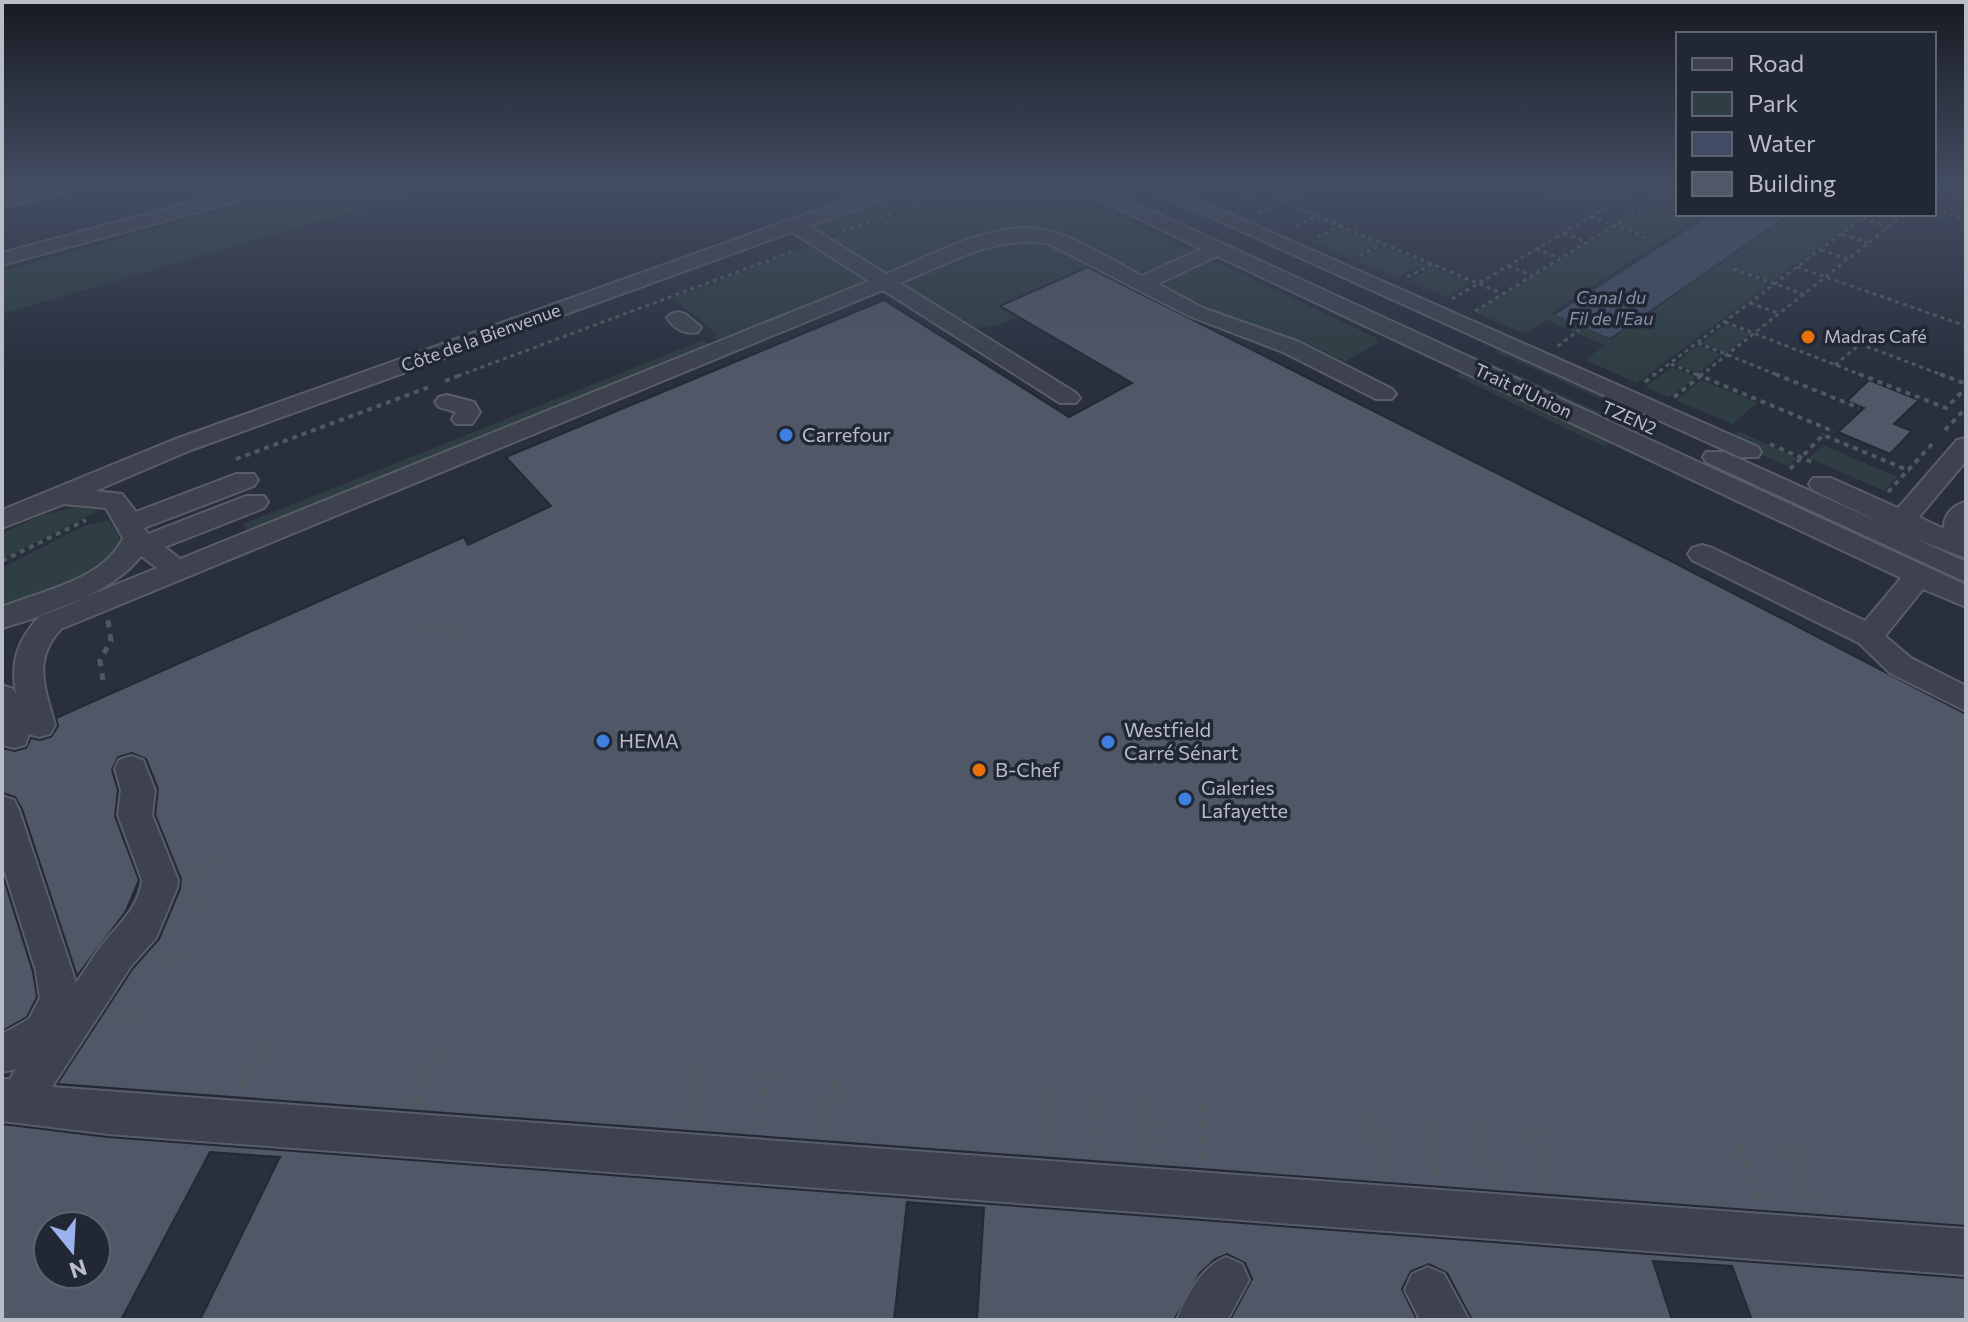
<svg xmlns="http://www.w3.org/2000/svg" width="1968" height="1322" font-family="Commissioner,sans-serif">
<rect width="100%" height="100%" fill="#292f3d"/>
<!-- green -->
<path fill="#2e3e42" d="M 314,185 L 444,185 L 2,314 L 2,271 Z
M 924,185 L 965,185 L 826,237 L 819,233 L 823,221 Z
M 974,185 L 1055,185 L 1192,251 L 1190,255 L 1155,270 L 1133,271 L 1036,231 L 890,272 L 874,266 L 830,239 Z
M 1531,185 L 1637,185 L 1597,208 Z
M 1678,189 L 1678,214 L 1704,214 L 1550,314 L 1612,339 L 1792,214 L 1862,214 L 1772,282 L 1732,269 L 1769,284 L 1637,383 L 1585,360 L 1605,345 L 1546,320 L 1525,334 L 1474,312 L 1614,228 L 1652,241 L 1654,239 L 1617,226 Z
M 1342,228 L 1380,244 L 1351,259 L 1313,242 Z
M 1042,239 L 1093,264 L 999,306 L 1016,317 C 1003,323 990,330 975,327 L 907,285 L 907,280 L 1000,240 Z
M 814,245 L 866,279 L 867,282 L 723,343 L 712,337 L 717,334 L 673,298 Z
M 1384,246 L 1425,263 L 1397,278 L 1356,261 Z
M 1206,261 L 1219,263 L 1376,338 L 1378,343 L 1344,362 L 1307,343 L 1296,345 L 1174,292 L 1166,286 L 1170,278 Z
M 1433,267 L 1470,283 L 1447,297 L 1409,281 Z
M 1727,325 L 1750,334 L 1726,353 L 1702,343 Z
M 703,340 L 712,346 L 249,533 L 243,524 Z
M 1699,345 L 1722,355 L 1698,373 L 1675,364 Z
M 1501,346 L 1648,411 L 1641,417 L 1494,351 Z
M 1482,359 L 1630,426 L 1622,432 L 1474,364 Z
M 1672,367 L 1696,377 L 1669,397 L 1645,387 Z
M 1467,369 L 1616,438 L 1605,447 L 1456,376 Z
M 1701,380 L 1757,403 L 1732,424 L 1676,400 Z
M 1738,431 L 1797,458 L 1787,466 L 1728,439 Z
M 1823,445 L 1897,477 L 1884,491 L 1809,458 Z
M 77,507 L 99,511 L 2,559 L 2,533 L 42,515 Z
M 109,520 L 119,536 L 120,546 L 91,575 L 2,609 L 2,568 L 83,526 Z"/>
<!-- water -->
<path fill="#414c64" d="M 1712,214 L 1789,214 L 1610,338 L 1555,315 Z"/>
<!-- building -->
<path fill="#505766" stroke="#232935" stroke-width="2" fill-rule="evenodd" d="M 1088,267 L 1673,562 L 1966,714 L 1966,1226 L 57,1084 L 133,968 L 159,939 L 180,889 L 181,879 L 155,815 L 158,789 L 146,759 L 132,753 L 118,757 L 112,770 L 118,790 L 115,816 L 139,880 L 126,911 L 77,976 L 22,809 L 15,797 L 2,793 L 2,748 L 15,751 L 26,748 L 31,738 L 40,740 L 51,737 L 58,726 L 56,718 L 464,537 L 468,545 L 551,506 L 506,457 L 884,300 L 1069,417 L 1132,383 L 1000,306 Z
M 1869,380 L 1919,400 L 1894,424 L 1912,431 L 1890,454 L 1838,432 L 1864,408 L 1847,401 Z
M 2,873 L 33,972 L 37,997 L 27,1017 L 2,1031 Z
M 2,1124 L 108,1137 L 1966,1278 L 1966,1320 L 1752,1320 L 1732,1266 L 1653,1261 L 1672,1320 L 1472,1320 L 1447,1273 L 1429,1264 L 1411,1271 L 1402,1289 L 1417,1320 L 1230,1320 L 1252,1279 L 1245,1263 L 1227,1254 L 1215,1259 L 1200,1273 L 1174,1320 L 977,1320 L 984,1208 L 907,1202 L 894,1320 L 200,1320 L 280,1157 L 210,1152 L 121,1320 L 2,1320 ZM 48,1226 L 96,1226 L 96,1274 L 48,1274 Z"/>
<g fill="none" stroke-linecap="round" stroke-linejoin="round">
<!-- minor casing -->
<g stroke="#585d68" stroke-width="4">
<path id="minor" d="M 50,185 L 82,185 L 79,189 L 2,207 L 2,197 Z
M 255,185 L 285,185 L 282,189 L 2,265 L 2,253 Z
M 888,185 L 914,185 L 911,189 L 809,226 L 886,274 C 937,254 1002,213 1059,234 C 1087,244 1115,262 1142,276 L 1201,249 L 1071,185 L 1095,185 L 1966,585 L 1966,607 L 1923,589 L 1885,636 L 1911,658 L 1966,686 L 1966,711 L 1890,673 L 1859,643 L 1692,560 L 1688,554 L 1692,548 L 1702,545 L 1712,548 L 1865,621 L 1901,578 L 1217,256 L 1158,284 L 1203,308 L 1299,342 L 1392,389 L 1396,394 L 1392,399 L 1376,399 L 1283,352 L 1189,316 L 1047,243 C 992,236 950,263 900,283 L 1076,393 L 1080,398 L 1076,403 L 1060,403 L 883,290 L 61,629 C 32,660 45,688 55,725 L 50,734 L 39,737 L 29,734 L 25,745 L 14,748 L 3,745 L 2,685 L 13,689 L 16,694 C 10,661 18,639 41,615 L 157,568 L 141,556 C 114,592 45,616 2,628 L 2,607 C 41,591 104,580 123,538 L 106,508 L 64,504 L 2,528 L 2,510 L 173,440 ZM 792,232 L 869,281 L 180,559 L 165,547 L 264,508 L 268,502 L 264,496 L 246,496 L 148,534 L 144,528 L 254,486 L 258,480 L 254,474 L 236,474 L 136,512 L 122,494 L 95,491 L 191,450 Z
M 1140,185 L 1164,185 L 1758,447 L 1761,452 L 1758,457 L 1740,457 Z
M 678,312 L 685,314 L 701,327 L 698,332 C 685,335 675,329 667,318 L 671,314 Z
M 447,395 L 474,402 L 480,412 L 472,424 L 456,424 L 452,419 L 456,412 L 439,407 L 435,402 L 439,397 Z
M 1966,438 L 1966,461 L 1919,517 L 1944,529 C 1943,515 1953,505 1966,502 L 1966,558 L 1916,539 L 1966,562 L 1966,582 L 1706,462 L 1703,457 L 1706,452 L 1724,452 L 1890,527 L 1813,490 L 1809,484 L 1813,478 L 1831,478 L 1898,508 L 1957,440 Z
M 131,756 L 143,760 L 155,790 L 152,815 L 178,880 L 177,888 L 156,938 L 131,966 L 52,1087 L 1966,1229 L 1966,1275 L 108,1134 L 2,1121 L 2,1079 L 10,1079 L 16,1069 L 2,1072 L 2,1034 L 29,1019 L 40,998 L 36,971 L 2,863 L 2,796 L 14,800 L 19,810 L 76,983 C 86,969 95,953 106,940 C 122,921 139,906 142,880 L 118,815 L 121,790 L 115,769 L 119,760 Z
M 1226,1257 L 1242,1264 L 1249,1280 L 1227,1320 L 1177,1320 C 1187,1295 1201,1267 1226,1257 Z
M 1428,1267 L 1444,1274 L 1469,1320 L 1420,1320 L 1405,1290 L 1412,1274 Z"/>
</g>
<!-- path-far3 -->
<path stroke="#4d5b60" stroke-width="3" stroke-dasharray="4 4" stroke-linecap="butt" d="M 1219,185 L 1270,207
M 1255,185 L 1287,199
M 1277,185 L 1298,194
M 1525,185 L 1599,212
M 1639,189 L 1661,196
M 1936,189 L 1966,198
M 1283,202 L 1317,216 L 1294,227
M 1615,203 L 1637,211
M 1934,210 L 1966,219
M 1258,213 L 1319,185
M 1317,216 L 1501,293
M 1590,217 L 1652,240
M 1863,218 L 1889,227
M 843,232 L 969,185
M 1564,233 L 1586,242
M 1842,234 L 1869,243
M 1317,237 L 1340,226
M 1536,249 L 1560,258
M 1821,250 L 1848,259
M 1360,256 L 1383,244
M 1508,266 L 1531,275
M 1797,267 L 1966,326
M 1733,269 L 1803,294
M 1407,277 L 1432,264
M 1452,299 L 1644,185
M 1750,303 L 1778,313
M 1475,311 L 1678,186
M 1725,322 L 1864,376
M 1698,343 L 1780,376
M 1558,346 L 1579,330
M 1671,364 L 1700,376
M 1835,365 L 1860,344 L 1945,376
M 458,376 L 796,250
M 1653,376 L 1867,214
M 1700,376 L 1905,214"/>
<!-- path-far2 -->
<path stroke="#4d5b60" stroke-width="4" stroke-dasharray="5 5" stroke-linecap="butt" d="M 1696,374 L 1828,429 L 1823,435
M 1775,374 L 1859,408
M 1859,374 L 1946,408 L 1966,388
M 1940,374 L 1966,384
M 445,381 L 463,374
M 1645,382 L 1655,374
M 1674,397 L 1703,374
M 1945,430 L 1966,408
M 1770,444 L 1816,464
M 236,459 L 429,387
M 1790,469 L 1823,435 L 1910,471
M 1888,492 L 1933,443
M 2,561 L 86,520"/>
<!-- path-far1 -->
<path stroke="#4d5b60" stroke-width="5" stroke-dasharray="7 7" stroke-linecap="butt" d="M 426,625 L 468,635
M 103,680 L 100,660 L 111,641 L 108,620
M 188,875 L 227,856
M 185,902 L 212,904"/>
<!-- path -->
<path stroke="#4d5b60" stroke-width="7" stroke-dasharray="8 8" stroke-linecap="butt" d="M 154,957 L 177,958
M 112,1015 L 139,1018
M 240,1088 L 269,1037
M 1149,1102 L 1150,1157
M 415,1103 L 438,1049
M 1202,1105 L 1204,1160
M 1372,1118 L 1382,1173
M 687,1122 L 702,1069
M 1427,1122 L 1436,1177
M 1479,1126 L 1491,1184
M 756,1128 L 767,1074
M 1533,1131 L 1548,1188
M 825,1133 L 836,1079
M 1740,1146 L 1760,1201
M 1043,1149 L 1046,1094
M 1790,1149 L 1811,1204
M 1095,1153 L 1098,1098"/>
<!-- minor -->
<use href="#minor" fill="#3d424e" fill-rule="evenodd"/>
</g>
<!-- sky -->
<linearGradient id="sky" x2="0" y2="1"><stop stop-color="#171a22"/><stop offset="0.5" stop-color="#434d62"/><stop offset="1" stop-color="#434d62" stop-opacity="0"/></linearGradient>
<rect width="1968" height="370" fill="url(#sky)"/>
<!-- markers -->
<g fill="#e8710a" stroke="#212733" stroke-width="3">
<circle cx="1808" cy="337" r="8"/>
<circle cx="979" cy="770" r="8"/>
</g>
<g fill="#3f7fe0" stroke="#212733" stroke-width="3">
<circle cx="786" cy="435" r="8"/>
<circle cx="603" cy="741" r="8"/>
<circle cx="1108" cy="742" r="8"/>
<circle cx="1185" cy="799" r="8"/>
</g>
<g text-anchor="middle" stroke-width="7" stroke-linejoin="round" paint-order="stroke">
<!-- far-water labels -->
<g font-size="18" font-style="italic" fill="#8590ab" stroke="#212733">
<text x="1611" y="304">Canal du<tspan x="1611" dy="21">Fil de l'Eau</tspan></text>
</g>
<!-- far-poi labels -->
<g font-size="18" fill="#b9bdc8" stroke="#212733" text-anchor="start">
<text x="1824" y="343">Madras Café</text>
</g>
<!-- far-street labels -->
<g font-size="18" fill="#b9bdc8" stroke="#212733">
<text transform="translate(481 338) rotate(-20)" y="6">Côte de la Bienvenue</text>
<text transform="translate(1523 391) rotate(25)" y="6">Trait d'Union</text>
<text transform="translate(1629 418) rotate(24)" y="6">TZEN2</text>
</g>
<!-- poi labels -->
<g font-size="20" fill="#b9bdc8" stroke="#212733" text-anchor="start">
<text x="802" y="442">Carrefour</text>
<text x="1124" y="737">Westfield<tspan x="1124" dy="23">Carré Sénart</tspan></text>
<text x="619" y="748">HEMA</text>
<text x="995" y="777">B-Chef</text>
<text x="1201" y="795">Galeries<tspan x="1201" dy="23">Lafayette</tspan></text>
</g>
</g>
<!-- border -->
<rect width="1968" height="1322" fill="none" stroke="#b9bdc8" stroke-width="8"/>
<!-- legend -->
<rect x="1676" y="32" width="260" height="184" fill="#212733" stroke="#5e636f" stroke-width="2"/>
<rect x="1692" y="58" width="40" height="12" fill="#3d424e" stroke="#5e636f" stroke-width="2"/>
<text x="1748" y="72" font-size="24" fill="#b9bdc8">Road</text>
<rect x="1692" y="92" width="40" height="24" fill="#2e3e42" stroke="#5e636f" stroke-width="2"/>
<text x="1748" y="112" font-size="24" fill="#b9bdc8">Park</text>
<rect x="1692" y="132" width="40" height="24" fill="#414c64" stroke="#5e636f" stroke-width="2"/>
<text x="1748" y="152" font-size="24" fill="#b9bdc8">Water</text>
<rect x="1692" y="172" width="40" height="24" fill="#505766" stroke="#5e636f" stroke-width="2"/>
<text x="1748" y="192" font-size="24" fill="#b9bdc8">Building</text>
<!-- north arrow -->
<g transform="translate(72 1250) rotate(162)"><circle r="38" fill="#212733" stroke="#5e636f" stroke-width="2"/>
<path d="M0-6L14 30L0 20L-14 30Z" fill="#9bb1eb"/>
<text y="-12" font-size="22" font-weight="bold" text-anchor="middle" fill="#b9bdc8">N</text>
</g>
</svg>
